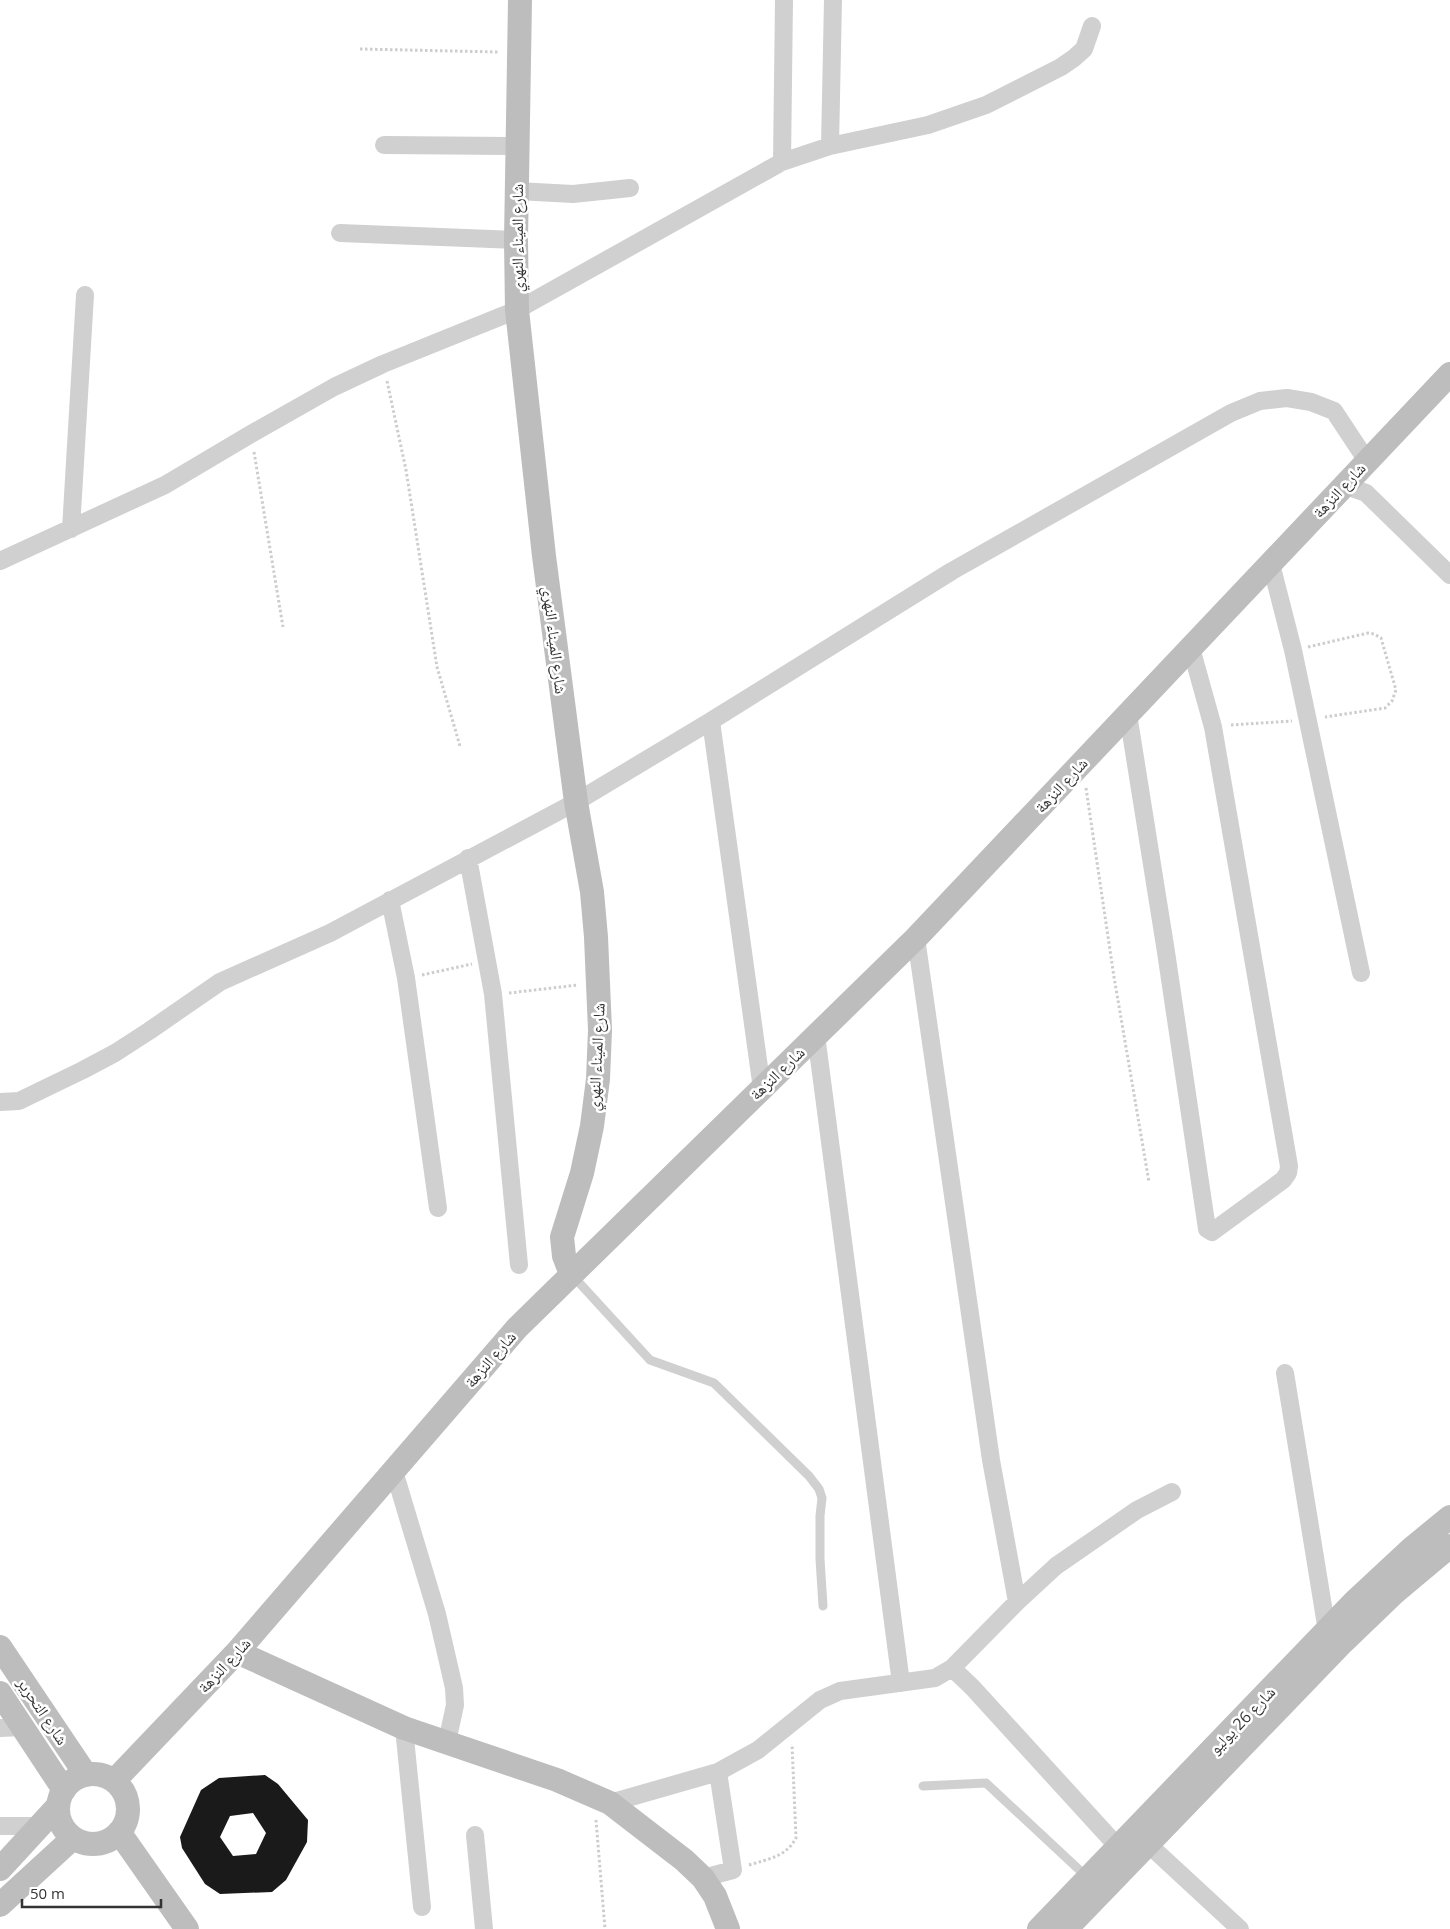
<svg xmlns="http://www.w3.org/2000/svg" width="1450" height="1929" font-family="'Open Sans','Noto Naskh Arabic',sans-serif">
<rect width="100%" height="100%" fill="#fff"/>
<!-- building -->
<path fill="#1a1a1a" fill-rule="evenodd" d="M 265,1775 L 278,1784 L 308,1820 L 307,1842 L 286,1880 L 272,1892 L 220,1894 L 205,1884 L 182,1848 L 180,1837 L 201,1790 L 219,1778 ZM 253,1813 L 266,1833 L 256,1854 L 233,1856 L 220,1837 L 230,1816 Z"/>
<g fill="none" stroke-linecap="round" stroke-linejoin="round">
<!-- path -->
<path stroke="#cdcdcd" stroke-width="3" stroke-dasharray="2.5 2.5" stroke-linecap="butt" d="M 360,49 L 498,52
M 387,381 L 406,470 L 437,667 L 460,746
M 254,452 L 283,627
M 1308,647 L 1368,633 L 1374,634 L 1381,638 L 1396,690 L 1392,701 L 1385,708 L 1325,717
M 1231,725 L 1292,721
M 1086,788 L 1114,977 L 1149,1182
M 422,975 L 472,964
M 509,993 L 578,985
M 596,1820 L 605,1929
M 749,1865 C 768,1859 786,1857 796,1838 L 792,1744"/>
<!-- lane -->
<path stroke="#d0d0d0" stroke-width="9" d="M 573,1276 L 650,1360 L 714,1383 L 809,1476 L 819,1489 L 822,1498 L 820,1516 L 820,1559 L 823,1606
M 923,1786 L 986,1783 L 1088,1878"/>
<!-- street -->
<path stroke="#d0d0d0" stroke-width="18" d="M 384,145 L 517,146
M 830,146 L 833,0
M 782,162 L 784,0
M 517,191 L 573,194 L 630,188
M 340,233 L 516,240
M 1344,485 L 1366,493 L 1450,575
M 71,529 L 85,295
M 0,561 L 165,485 L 251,434 L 334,387 L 383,364 L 517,310 L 782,162 L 830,146 L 928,125 L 986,105 L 1061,67 L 1074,58 L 1084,49 L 1092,26
M 1271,564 L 1293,650 L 1361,973
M 1128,714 L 1166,952 L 1207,1229 L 1212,1232 L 1283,1180 L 1288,1173 L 1289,1166 L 1213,727 L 1191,648
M 711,721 L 952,571 L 1231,413 L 1260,401 L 1287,398 L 1311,402 L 1334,411 L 1367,461
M 468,858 L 493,994 L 519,1265
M 390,900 L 406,978 L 438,1208
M 916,938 L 991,1460 L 1017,1602
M 816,1035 L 901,1683
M 0,1102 L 19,1101 L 83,1070 L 115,1053 L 149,1031 L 220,982 L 330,933 L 576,802 L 711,721 L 762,1089
M 1285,1373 L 1327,1631
M 394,1471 L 437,1614 L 454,1688 L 455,1705 L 447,1742
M 952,1668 L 972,1687 L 1119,1848
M 0,1728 L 23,1727
M 404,1728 L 422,1907
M 610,1803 L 718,1772 L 758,1750 L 820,1700 L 840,1691 L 935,1678 L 952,1668 L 1017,1602 L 1056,1566 L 1137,1510 L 1172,1492
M 0,1826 L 39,1826
M 475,1835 L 484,1929
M 1148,1844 L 1240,1929
M 703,1878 L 733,1870 L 718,1772"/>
<!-- secondary -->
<path stroke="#bdbdbd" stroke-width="24" d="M 520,0 L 516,240 L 517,310 L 544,556 L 576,802 L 592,892 L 596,937 L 600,1030 L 598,1079 L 592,1126 L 582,1173 L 562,1237 L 564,1256 L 571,1274
M 0,1647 L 86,1775
M 237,1652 L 404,1728 L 557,1780 L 610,1803 L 684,1860 L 703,1878 L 715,1896 L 728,1929
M 0,1693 L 64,1790
M58 1809a35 35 0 1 1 70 0a35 35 0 1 1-70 0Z
M 114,1781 L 237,1652 L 517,1328 L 916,938 L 1450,374
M 119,1832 L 187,1929
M 0,1869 L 58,1806
M 0,1905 L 73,1838
M 1039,1929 L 1354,1602 L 1411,1549 L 1450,1517
M 1066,1929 L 1343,1642 L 1394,1593 L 1450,1546"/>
</g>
<g text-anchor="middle" stroke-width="5" stroke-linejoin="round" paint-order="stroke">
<!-- street labels -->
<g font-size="16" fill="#333" stroke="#fff">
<text transform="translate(517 238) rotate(-90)" y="6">شارع الميناء النهري</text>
<text transform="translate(1339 490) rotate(-47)" y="6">شارع النزهة</text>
<text transform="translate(555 640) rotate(83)" y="6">شارع الميناء النهري</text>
<text transform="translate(1061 785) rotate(-47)" y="6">شارع النزهة</text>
<text transform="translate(596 1057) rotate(-87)" y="6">شارع الميناء النهري</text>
<text transform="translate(777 1073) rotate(-44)" y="6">شارع النزهة</text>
<text transform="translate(490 1359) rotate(-49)" y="6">شارع النزهة</text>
<text transform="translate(224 1665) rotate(-47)" y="6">شارع النزهة</text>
<text transform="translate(43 1711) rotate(56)" y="6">شارع التحرير</text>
<text transform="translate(1242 1720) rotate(-46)" y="6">شارع 26 يوليو</text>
</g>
</g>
<!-- scale -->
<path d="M22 1899v8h139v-8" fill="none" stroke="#333333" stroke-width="2.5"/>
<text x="30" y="1899" font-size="15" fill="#333333" stroke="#ffffff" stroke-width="4" paint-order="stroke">50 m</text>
</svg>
